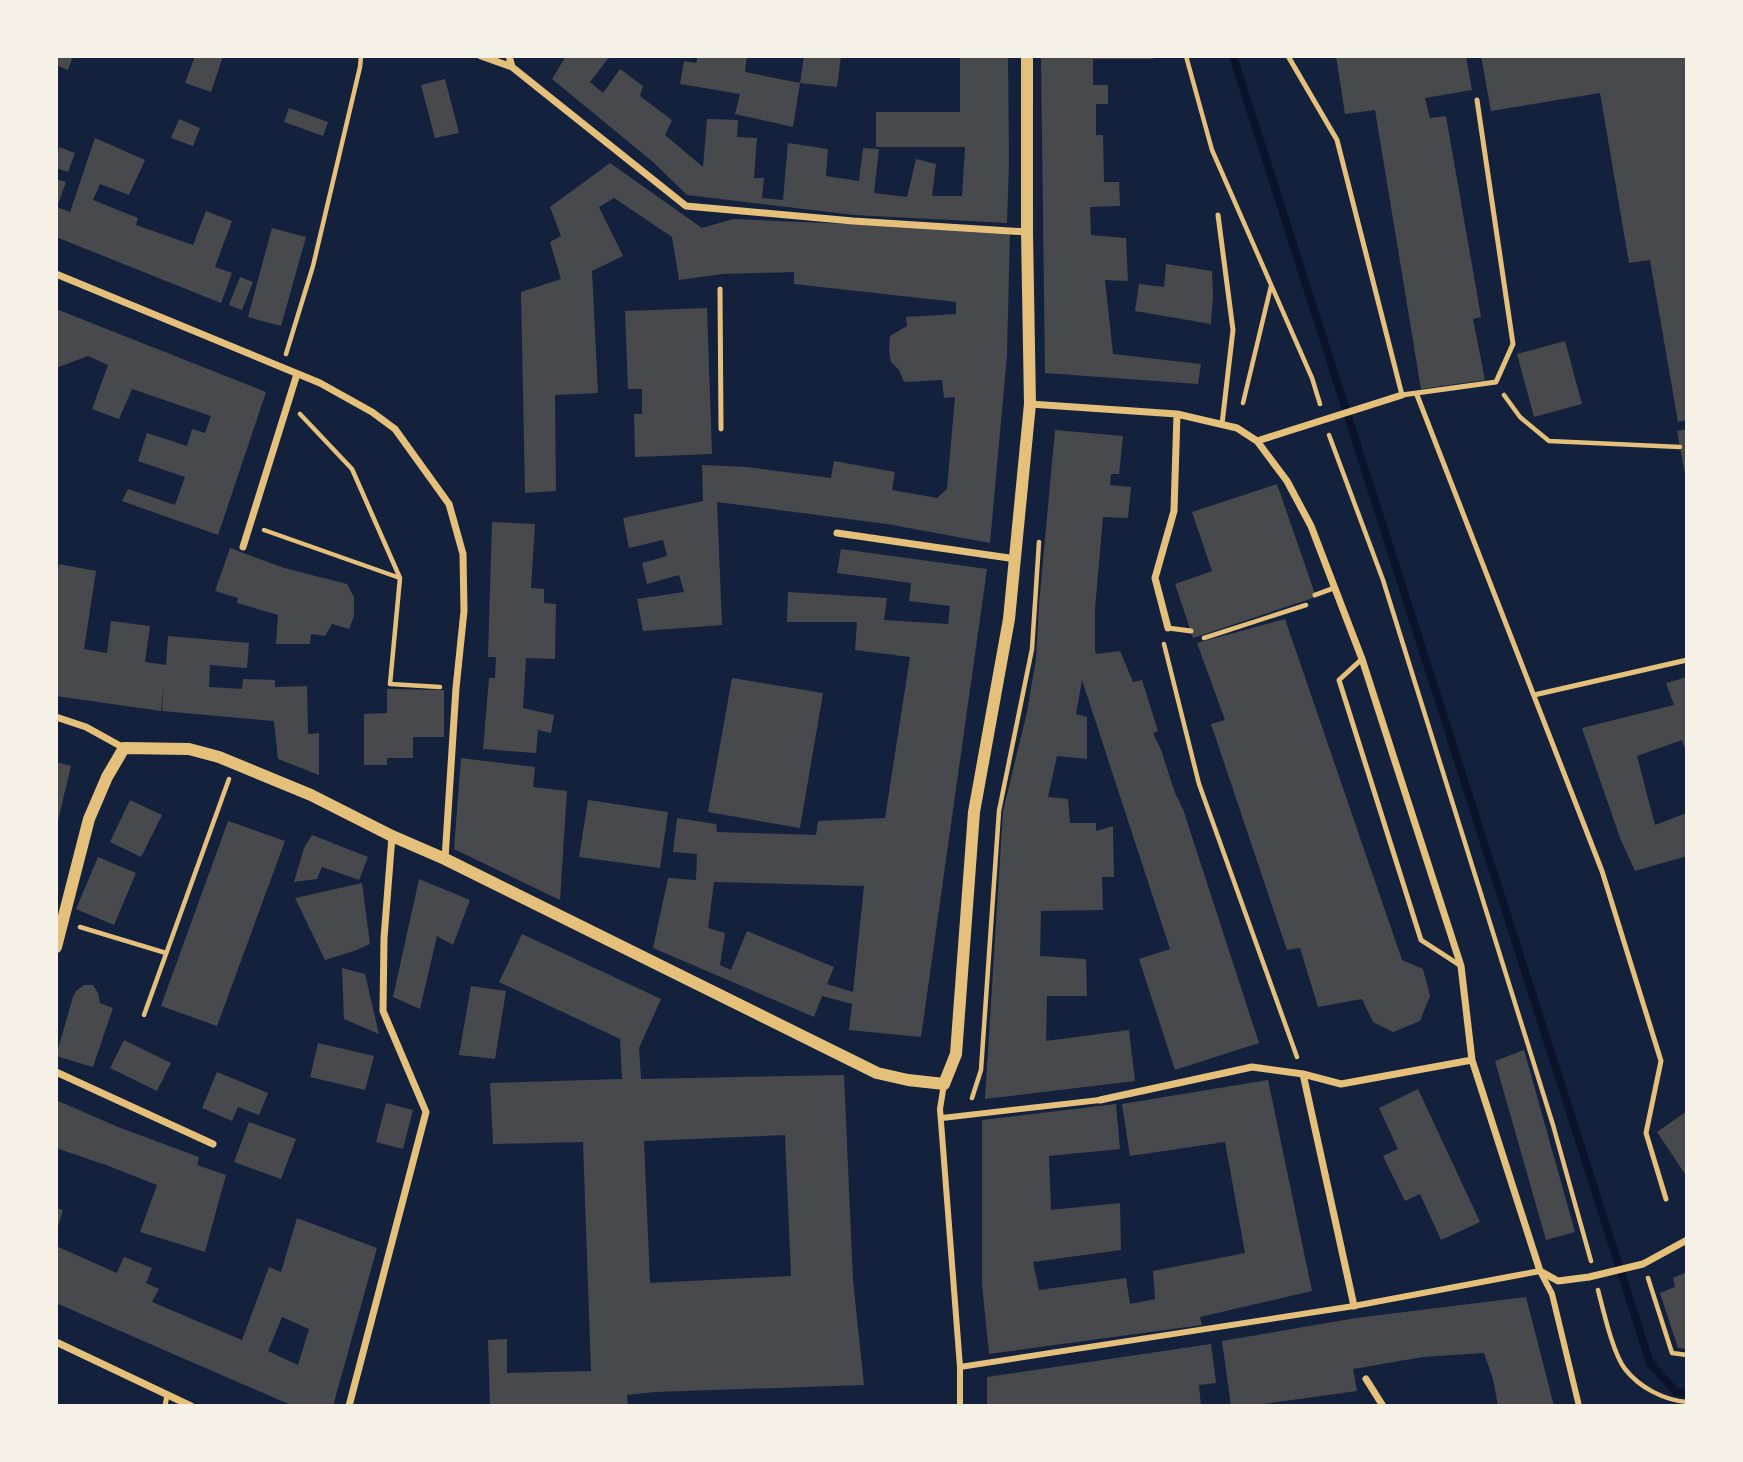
<svg xmlns="http://www.w3.org/2000/svg" width="1743" height="1462" font-family="'Nunito Sans',sans-serif">
<rect width="100%" height="100%" fill="#14213d"/>
<g fill="none" stroke-linecap="round" stroke-linejoin="round">
<!-- stream -->
<path stroke="#0b132b" stroke-width="8" d="M 1233,56 L 1650,1363 L 1676,1392 L 1687,1393"/>
</g>
<!-- building -->
<path fill="#48494c" fill-rule="evenodd" d="M 56,56 L 73,56 L 68,70 L 56,65 Z
M 195,56 L 223,56 L 211,92 L 185,83 Z
M 566,56 L 610,56 L 590,82 L 603,93 L 620,69 L 643,86 L 640,96 L 672,120 L 665,135 L 703,167 L 707,119 L 738,120 L 737,137 L 757,138 L 754,178 L 764,178 L 762,198 L 783,200 L 788,143 L 828,149 L 826,176 L 859,181 L 863,148 L 879,149 L 874,193 L 907,197 L 916,159 L 936,164 L 932,196 L 962,196 L 965,147 L 876,147 L 876,112 L 960,112 L 960,56 L 1008,56 L 1009,163 L 1007,223 L 854,215 L 687,195 L 653,162 L 552,79 Z
M 698,56 L 747,56 L 745,72 L 800,83 L 793,127 L 735,114 L 740,94 L 680,84 L 684,61 L 696,63 Z
M 804,56 L 841,56 L 837,87 L 800,83 Z
M 1041,56 L 1153,56 L 1153,59 L 1093,59 L 1093,85 L 1108,85 L 1108,104 L 1096,104 L 1096,135 L 1103,135 L 1104,182 L 1119,182 L 1120,206 L 1090,207 L 1091,235 L 1126,238 L 1128,281 L 1105,280 L 1113,354 L 1201,364 L 1198,384 L 1045,373 Z
M 1336,56 L 1466,56 L 1472,90 L 1425,98 L 1430,118 L 1446,116 L 1481,317 L 1473,319 L 1485,380 L 1421,389 L 1375,110 L 1345,114 Z
M 1481,56 L 1687,56 L 1687,420 L 1678,422 L 1650,260 L 1629,263 L 1600,93 L 1491,111 Z
M 445,79 L 459,133 L 435,138 L 421,85 Z
M 289,108 L 328,122 L 323,136 L 284,122 Z
M 179,119 L 200,128 L 193,146 L 171,138 Z
M 95,138 L 145,160 L 129,195 L 100,184 L 93,200 L 138,218 L 136,225 L 193,245 L 206,211 L 232,221 L 215,267 L 232,273 L 221,303 L 56,237 L 56,179 L 66,182 L 57,207 L 70,212 Z
M 59,147 L 75,153 L 68,172 L 56,168 Z
M 610,163 L 702,228 L 733,219 L 1010,231 L 1007,355 L 990,543 L 887,524 L 717,502 L 722,625 L 643,631 L 637,599 L 684,592 L 679,575 L 647,584 L 642,563 L 667,556 L 663,540 L 629,548 L 623,518 L 703,501 L 702,465 L 747,467 L 831,478 L 834,461 L 895,472 L 892,490 L 937,498 L 947,489 L 955,397 L 944,398 L 942,380 L 904,382 L 899,370 L 891,362 L 889,351 L 890,336 L 907,326 L 906,317 L 956,314 L 956,302 L 794,284 L 794,272 L 723,274 L 679,280 L 672,237 L 614,198 L 599,207 L 623,256 L 592,271 L 598,393 L 555,395 L 556,491 L 525,493 L 521,292 L 561,279 L 550,242 L 561,236 L 550,207 Z
M 272,228 L 306,237 L 281,326 L 248,317 Z
M 1166,264 L 1212,271 L 1213,296 L 1211,324 L 1135,311 L 1139,284 L 1164,287 Z
M 240,277 L 253,282 L 242,310 L 229,305 Z
M 707,308 L 712,454 L 635,457 L 634,414 L 642,414 L 642,389 L 628,389 L 625,311 Z
M 56,309 L 266,392 L 218,535 L 122,501 L 128,489 L 175,505 L 185,477 L 138,461 L 147,433 L 187,446 L 192,429 L 205,433 L 211,416 L 132,389 L 119,419 L 92,409 L 108,365 L 88,356 L 56,368 Z
M 1565,341 L 1582,404 L 1534,417 L 1517,354 Z
M 1687,429 L 1687,473 L 1685,474 L 1677,431 Z
M 1055,430 L 1123,436 L 1119,474 L 1111,474 L 1110,485 L 1131,487 L 1128,518 L 1103,517 L 1095,609 L 1095,650 L 1096,654 L 1120,651 L 1133,682 L 1142,680 L 1158,731 L 1153,733 L 1161,750 L 1175,793 L 1183,809 L 1259,1043 L 1175,1070 L 1139,959 L 1170,949 L 1082,680 L 1076,714 L 1087,717 L 1087,759 L 1057,756 L 1048,797 L 1068,799 L 1070,823 L 1096,823 L 1096,831 L 1113,826 L 1114,877 L 1102,877 L 1103,910 L 1041,911 L 1040,956 L 1086,959 L 1087,996 L 1047,996 L 1046,1041 L 1129,1030 L 1135,1081 L 985,1099 L 1003,811 L 1027,712 L 1036,659 L 1039,604 Z
M 1277,484 L 1316,597 L 1193,638 L 1175,584 L 1212,571 L 1192,512 Z
M 492,522 L 535,524 L 531,588 L 544,589 L 544,603 L 556,604 L 555,659 L 526,658 L 523,708 L 554,715 L 551,733 L 538,730 L 536,753 L 483,749 L 489,678 L 495,678 L 496,657 L 488,657 Z
M 230,548 L 284,568 L 347,584 L 354,597 L 354,616 L 349,629 L 332,624 L 325,636 L 311,634 L 310,644 L 276,644 L 278,615 L 237,603 L 238,598 L 215,591 Z
M 841,549 L 987,569 L 921,1037 L 849,1030 L 852,1004 L 822,996 L 814,1017 L 653,948 L 668,878 L 696,880 L 697,854 L 673,852 L 677,818 L 716,824 L 717,832 L 816,835 L 818,821 L 885,818 L 910,657 L 855,650 L 857,622 L 787,622 L 788,592 L 887,598 L 884,620 L 948,624 L 950,606 L 909,601 L 911,583 L 837,573 ZM 714,882 L 864,886 L 853,992 L 827,984 L 834,967 L 747,931 L 731,970 L 720,965 L 725,933 L 708,928 Z
M 59,564 L 96,571 L 84,649 L 107,653 L 111,621 L 150,626 L 145,662 L 166,665 L 168,636 L 249,643 L 247,668 L 210,665 L 209,687 L 242,689 L 243,679 L 275,680 L 275,687 L 307,686 L 308,734 L 319,733 L 319,775 L 278,759 L 274,721 L 162,711 L 164,685 L 161,711 L 56,696 L 56,579 Z
M 1285,619 L 1402,960 L 1423,969 L 1430,996 L 1420,1021 L 1393,1032 L 1373,1022 L 1362,999 L 1318,1007 L 1300,948 L 1287,950 L 1211,724 L 1225,720 L 1197,643 Z
M 1687,677 L 1687,754 L 1682,740 L 1637,756 L 1655,825 L 1687,813 L 1687,856 L 1635,871 L 1620,838 L 1582,728 L 1674,705 L 1666,683 Z
M 732,678 L 823,693 L 800,828 L 708,812 Z
M 387,689 L 444,690 L 444,737 L 413,737 L 413,758 L 387,758 L 387,765 L 364,765 L 364,714 L 387,713 Z
M 461,758 L 535,767 L 533,787 L 567,791 L 560,900 L 454,849 Z
M 56,762 L 71,766 L 57,825 L 56,825 Z
M 130,800 L 162,815 L 141,857 L 110,842 Z
M 588,800 L 668,812 L 660,868 L 579,857 Z
M 228,821 L 285,841 L 217,1026 L 161,1006 Z
M 312,835 L 368,857 L 359,880 L 322,867 L 317,879 L 294,882 L 304,848 Z
M 98,857 L 136,873 L 114,925 L 76,909 Z
M 419,879 L 470,900 L 453,945 L 437,936 L 420,1009 L 393,997 Z
M 362,883 L 370,944 L 354,951 L 325,960 L 295,898 Z
M 522,934 L 661,999 L 639,1048 L 641,1079 L 844,1075 L 853,1280 L 864,1385 L 655,1392 L 627,1395 L 628,1406 L 490,1406 L 488,1340 L 507,1339 L 507,1373 L 591,1371 L 583,1142 L 493,1144 L 490,1083 L 622,1079 L 620,1039 L 499,982 ZM 785,1135 L 791,1276 L 650,1283 L 644,1141 Z
M 342,968 L 365,974 L 379,1034 L 344,1019 Z
M 84,985 L 93,985 L 98,993 L 100,1003 L 113,1008 L 93,1067 L 56,1056 L 73,997 L 76,991 Z
M 471,986 L 506,991 L 495,1059 L 459,1055 Z
M 124,1040 L 171,1063 L 157,1091 L 110,1068 Z
M 318,1043 L 374,1056 L 365,1090 L 310,1077 Z
M 1524,1050 L 1575,1232 L 1546,1240 L 1495,1061 Z
M 217,1072 L 268,1093 L 259,1115 L 238,1107 L 232,1121 L 202,1108 Z
M 1268,1080 L 1312,1291 L 1200,1317 L 1202,1325 L 989,1354 L 982,1284 L 982,1120 L 1116,1104 L 1120,1149 L 1049,1156 L 1050,1181 L 1051,1210 L 1120,1203 L 1121,1250 L 1033,1262 L 1039,1290 L 1126,1278 L 1130,1304 L 1155,1299 L 1153,1271 L 1245,1253 L 1225,1142 L 1130,1156 L 1122,1104 Z
M 1418,1089 L 1480,1222 L 1441,1240 L 1420,1194 L 1405,1201 L 1383,1156 L 1398,1149 L 1379,1108 Z
M 56,1100 L 118,1127 L 199,1157 L 197,1165 L 226,1175 L 205,1252 L 140,1232 L 157,1185 L 106,1165 L 56,1148 Z
M 386,1103 L 413,1110 L 403,1149 L 376,1142 Z
M 1687,1111 L 1687,1177 L 1657,1132 Z
M 249,1122 L 296,1139 L 281,1179 L 234,1162 Z
M 56,1208 L 63,1210 L 57,1230 L 56,1230 Z
M 297,1218 L 377,1248 L 333,1406 L 293,1406 L 56,1303 L 56,1246 L 117,1273 L 124,1257 L 152,1268 L 146,1283 L 159,1289 L 152,1302 L 242,1340 L 269,1267 L 281,1272 ZM 282,1317 L 309,1329 L 298,1365 L 268,1351 Z
M 1687,1272 L 1687,1349 L 1678,1348 L 1660,1293 L 1675,1287 L 1673,1278 Z
M 1526,1297 L 1554,1406 L 1498,1406 L 1493,1379 L 1484,1353 L 1423,1357 L 1353,1369 L 1357,1391 L 1249,1406 L 1231,1406 L 1222,1341 L 1356,1318 Z
M 1211,1344 L 1216,1383 L 1199,1385 L 1201,1406 L 987,1406 L 987,1377 Z"/>
<g fill="none" stroke-linecap="round" stroke-linejoin="round">
<!-- path -->
<path stroke="#e5c07b" stroke-width="4.5" d="M 1186,56 L 1212,150 L 1312,378 L 1320,404
M 286,354 L 313,266 L 360,67 L 361,56
M 1504,395 L 1520,417 L 1549,441 L 1680,447
M 1243,403 L 1271,286
M 300,414 L 352,469 L 400,578 L 390,684 L 440,687
M 1329,435 L 1383,580 L 1553,1125 L 1591,1261
M 264,530 L 400,578
M 1204,638 L 1306,605
M 1164,644 L 1199,784 L 1297,1057
M 80,927 L 166,953
M 144,1015 L 229,779
M 972,1098 L 981,1070 L 999,811 L 1032,649 L 1039,542
M 1648,1278 L 1672,1353 L 1687,1355
M 1598,1290 C 1603,1309 1613,1354 1625,1369 C 1640,1388 1664,1400 1687,1402"/>
<!-- service -->
<path stroke="#e5c07b" stroke-width="5" d="M 1288,56 L 1337,140 L 1402,395 L 1496,382 L 1513,344 L 1477,100
M 1218,215 L 1233,330 L 1222,424
M 720,289 L 721,429
M 1417,395 L 1602,871 L 1661,1061 L 1646,1133 L 1666,1199
M 1315,595 L 1334,588
M 1168,628 L 1191,631
M 1362,659 L 1339,680 L 1421,940 L 1461,966
M 1534,695 L 1687,660
M 165,1406 L 167,1395"/>
<!-- pedestrian -->
<path stroke="#e5c07b" stroke-width="6" d="M 944,1084 L 940,1109 L 960,1367 L 960,1406
M 942,1118 L 1100,1100
M 960,1367 L 1354,1306 L 1540,1271 L 1552,1294 L 1579,1406"/>
<!-- minor -->
<path stroke="#e5c07b" stroke-width="7" d="M 481,56 L 512,67
M 509,56 L 512,67 L 686,206 L 853,221 L 1027,232
M 56,274 L 320,383 L 372,412 L 395,429 L 449,504 L 463,554 L 464,611 L 456,688 L 445,859
M 1030,404 L 1177,414 L 1237,428 L 1257,441 L 1287,481 L 1311,526 L 1362,659 L 1461,966 L 1472,1060 L 1540,1271 L 1558,1281 L 1589,1277 L 1643,1264 L 1687,1240
M 1257,441 L 1402,395
M 837,533 L 1016,559
M 243,547 L 297,374
M 1168,628 L 1155,578 L 1174,511 L 1177,414
M 56,717 L 86,727 L 124,748
M 56,1072 L 213,1144
M 1303,1074 L 1354,1306
M 1100,1100 L 1252,1067 L 1303,1074 L 1341,1084 L 1472,1060
M 56,1342 L 191,1406
M 1366,1379 L 1383,1406
M 349,1406 L 426,1112 L 383,1011 L 384,938 L 392,836"/>
<!-- tertiary -->
<path stroke="#e5c07b" stroke-width="12" d="M 56,947 L 89,819 L 107,777 L 124,748 L 189,749 L 219,757 L 311,795 L 392,836 L 445,859 L 877,1073 L 908,1080 L 944,1084 L 956,1054 L 974,812 L 1009,619 L 1030,404 L 1027,232 L 1027,56"/>
</g>
<!-- border -->
<rect width="1743" height="1462" fill="none" stroke="#f6f1e7" stroke-width="116"/>
</svg>
